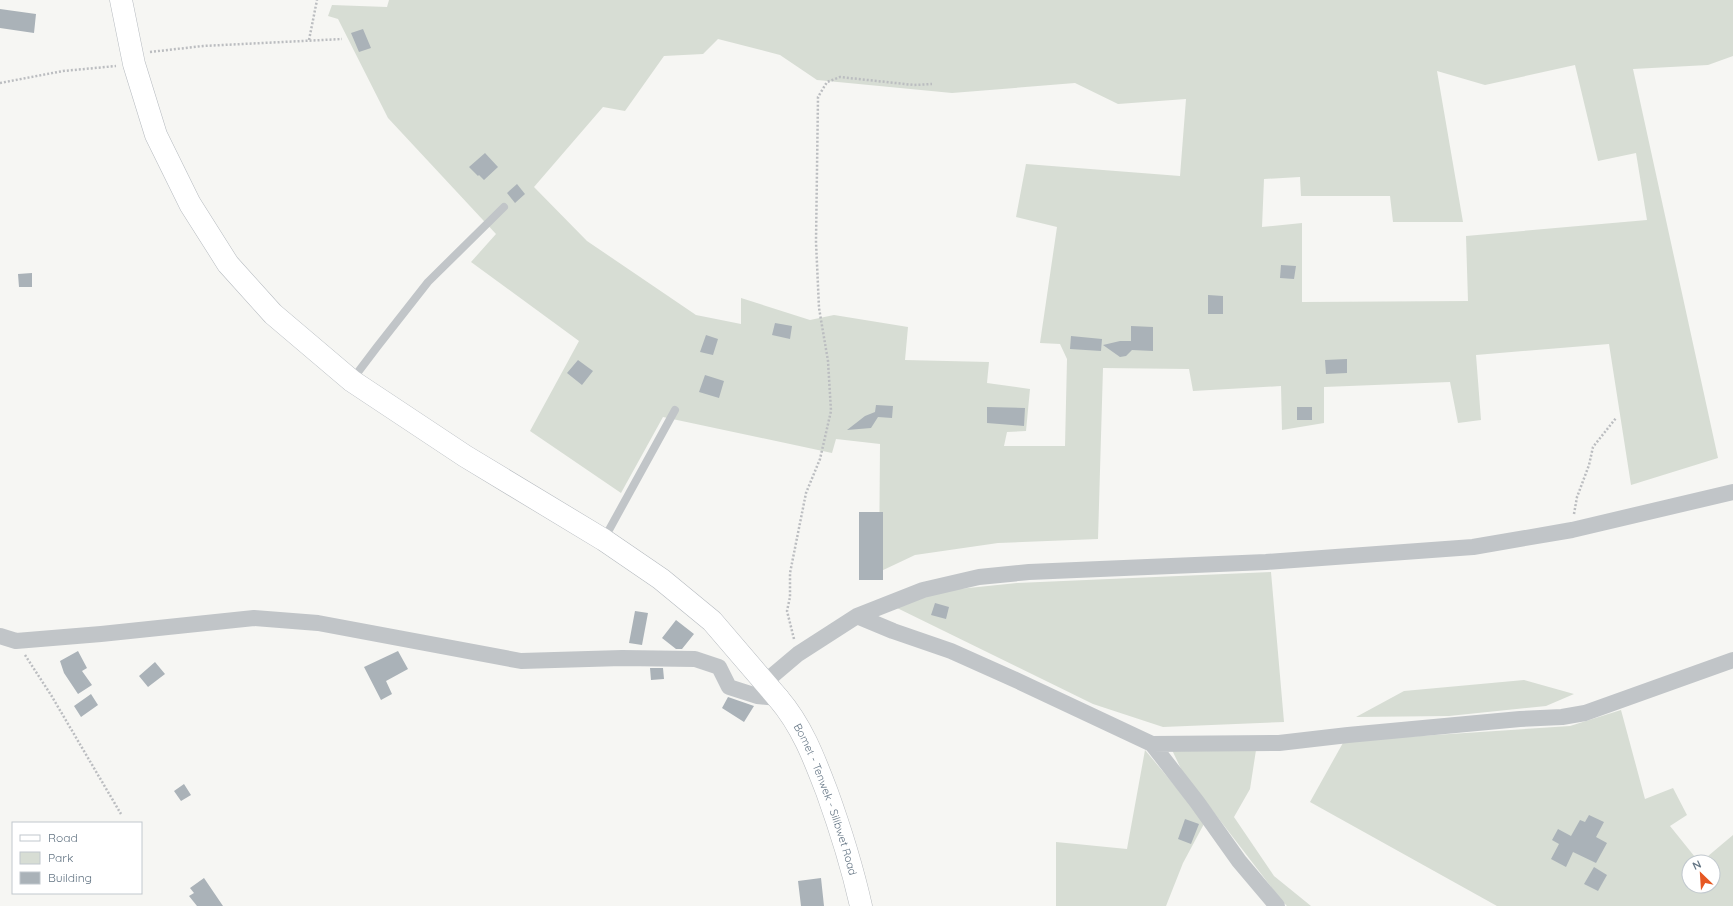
<svg xmlns="http://www.w3.org/2000/svg" width="1733" height="906" font-family="Quicksand,sans-serif">
<rect width="100%" height="100%" fill="#f6f6f3"/>
<!-- green -->
<path fill="#d7ddd4" fill-rule="evenodd" d="M 389,0 L 1733,0 L 1733,56 L 1708,65 L 1633,69 L 1718,458 L 1631,485 L 1609,344 L 1476,355 L 1481,420 L 1458,423 L 1450,382 L 1324,387 L 1324,423 L 1282,430 L 1281,386 L 1193,391 L 1189,369 L 1103,368 L 1098,539 L 998,543 L 915,555 L 879,572 L 880,444 L 836,439 L 832,453 L 663,417 L 621,493 L 530,431 L 579,341 L 471,262 L 496,234 L 388,118 L 338,19 L 328,16 L 332,5 L 387,7 ZM 718,39 L 780,55 L 817,80 L 952,93 L 1075,83 L 1118,104 L 1186,99 L 1180,176 L 1026,164 L 1016,217 L 1057,227 L 1040,343 L 1060,344 L 1067,359 L 1065,446 L 1004,446 L 1007,432 L 1026,431 L 1030,389 L 987,383 L 989,362 L 905,360 L 908,327 L 834,315 L 810,320 L 741,298 L 741,324 L 696,315 L 587,241 L 534,187 L 603,107 L 625,111 L 664,56 L 703,54 ZM 1575,65 L 1598,161 L 1636,153 L 1647,220 L 1466,236 L 1468,301 L 1302,302 L 1302,223 L 1262,227 L 1264,179 L 1300,177 L 1301,196 L 1390,196 L 1393,222 L 1463,222 L 1437,71 L 1485,85 Z
M 1271,572 L 1284,722 L 1163,727 L 1093,704 L 893,606 L 939,591 L 1017,583 Z
M 1524,680 L 1574,694 L 1546,706 L 1449,716 L 1356,717 L 1404,691 Z
M 1621,710 L 1645,799 L 1673,788 L 1687,815 L 1670,826 L 1699,862 L 1689,862 L 1689,886 L 1713,886 L 1713,862 L 1701,862 L 1733,835 L 1733,906 L 1497,906 L 1310,802 L 1344,741 L 1570,726 Z
M 1145,750 L 1205,822 L 1183,863 L 1166,906 L 1056,906 L 1056,842 L 1127,849 Z
M 1172,750 L 1256,750 L 1250,789 L 1234,817 L 1274,876 L 1311,906 L 1287,906 L 1282,901 L 1182,771 Z"/>
<!-- building -->
<path fill="#aab2b8" d="M 0,9 L 36,14 L 34,33 L 0,28 Z
M 363,29 L 371,48 L 359,52 L 351,33 Z
M 485,153 L 498,167 L 484,180 L 479,175 L 478,176 L 469,167 Z
M 517,184 L 525,194 L 515,203 L 507,193 Z
M 1281,265 L 1296,266 L 1294,279 L 1280,278 Z
M 32,273 L 32,287 L 19,287 L 18,274 Z
M 1208,295 L 1223,296 L 1223,314 L 1208,314 Z
M 775,323 L 792,326 L 790,339 L 772,335 Z
M 1131,326 L 1153,327 L 1153,351 L 1132,350 L 1126,356 L 1120,357 L 1103,345 L 1120,341 L 1131,341 Z
M 706,335 L 718,339 L 713,355 L 700,352 Z
M 1071,336 L 1102,339 L 1101,351 L 1070,349 Z
M 1347,359 L 1347,373 L 1326,374 L 1325,360 Z
M 578,360 L 593,371 L 582,385 L 567,373 Z
M 705,375 L 724,381 L 719,398 L 699,392 Z
M 876,405 L 893,406 L 892,418 L 878,417 L 871,428 L 847,430 L 865,416 L 875,412 Z
M 987,407 L 1025,408 L 1024,426 L 987,423 Z
M 1297,407 L 1312,407 L 1312,420 L 1297,420 Z
M 859,512 L 883,512 L 883,580 L 859,580 Z
M 935,603 L 949,607 L 946,619 L 931,615 Z
M 635,611 L 648,613 L 642,645 L 629,643 Z
M 676,620 L 694,634 L 682,649 L 676,649 L 662,638 Z
M 78,651 L 87,668 L 82,671 L 92,685 L 78,694 L 64,673 L 60,661 Z
M 398,651 L 408,669 L 386,681 L 392,694 L 381,700 L 364,667 Z
M 155,662 L 165,674 L 148,687 L 139,676 Z
M 650,668 L 663,668 L 664,679 L 651,680 Z
M 91,694 L 98,705 L 81,717 L 74,706 Z
M 728,697 L 754,706 L 744,722 L 722,708 Z
M 184,784 L 191,795 L 181,801 L 174,791 Z
M 1589,815 L 1604,822 L 1596,837 L 1607,843 L 1596,863 L 1573,852 L 1566,867 L 1551,859 L 1559,844 L 1552,840 L 1558,829 L 1571,836 L 1580,820 L 1585,822 Z
M 1185,819 L 1199,824 L 1191,844 L 1178,839 Z
M 1594,867 L 1607,875 L 1598,891 L 1584,884 Z
M 204,878 L 223,906 L 197,906 L 189,896 L 194,893 L 190,888 Z
M 821,878 L 824,906 L 801,906 L 798,881 Z"/>
<g fill="none" stroke-linecap="round" stroke-linejoin="round">
<!-- secondary casing -->
<g stroke="#b5babf" stroke-width="23">
<path id="secondary" d="M 121,0 L 134,64 L 156,135 L 190,204 L 228,264 L 273,314 L 352,381 L 465,456 L 604,540 L 661,579 L 712,621 L 778,698"/>
</g>
<!-- primary casing -->
<g stroke="#b4b8bc" stroke-width="23">
<g id="primary">
<path id="s1" d="M 778,698 C 802,726 814,758 827,792 C 841,831 852,866 861,906"/>
</g>
</g>
<!-- path -->
<path stroke="#bbbdc0" stroke-width="2.5" stroke-dasharray="2 2" stroke-linecap="butt" d="M 309,40 L 317,0
M 150,52 L 203,46 L 342,39
M 0,83 L 63,71 L 116,66
M 1574,514 L 1577,497 L 1589,465 L 1593,447 L 1616,418
M 794,639 L 787,611 L 790,597 L 790,573 L 806,493 L 820,459 L 831,411 L 828,361 L 819,308 L 816,242 L 818,97 L 827,82 L 840,77 L 914,85 L 932,84
M 25,655 L 51,695 L 121,814"/>
<!-- lane -->
<path stroke="#c1c5c8" stroke-width="8" d="M 352,380 L 377,347 L 428,282 L 504,207
M 604,539 L 675,410"/>
<!-- street -->
<path stroke="#c1c5c8" stroke-width="16" d="M 857,616 L 893,631 L 951,651 L 1018,681 L 1152,744 L 1279,743 L 1348,735 L 1520,719 L 1562,717 L 1585,713 L 1733,660
M 0,636 L 16,641 L 101,634 L 254,618 L 318,623 L 521,661 L 622,658 L 695,659 L 719,667 L 729,687 L 757,696 L 778,698
M 765,682 L 798,654 L 857,616 L 923,590 L 979,577 L 1029,572 L 1266,562 L 1473,547 L 1572,530 L 1733,492
M 1152,744 L 1197,802 L 1239,861 L 1277,906"/>
<!-- secondary -->
<use href="#secondary" stroke="#fff" stroke-width="22"/>
<!-- primary -->
<use href="#primary" stroke="#fff" stroke-width="22"/>
</g>
<g text-anchor="middle" stroke-width="4" stroke-linejoin="round" paint-order="stroke">
<!-- street labels -->
<g font-size="11" fill="#647584" stroke="#fff">
<text dy="4" stroke="none"><textPath href="#s1" startOffset="113">Bomet - Tenwek - Silibwet Road</textPath></text>
</g>
</g>
<!-- legend -->
<rect x="12" y="822" width="130" height="72" fill="#ffffff" stroke="#c1c8ce"/>
<rect x="20" y="835" width="20" height="6" fill="#ffffff" stroke="#c1c8ce"/>
<text x="48" y="842" font-size="12" fill="#647584">Road</text>
<rect x="20" y="852" width="20" height="12" fill="#d7ddd4" stroke="#c1c8ce"/>
<text x="48" y="862" font-size="12" fill="#647584">Park</text>
<rect x="20" y="872" width="20" height="12" fill="#aab2b8" stroke="#c1c8ce"/>
<text x="48" y="882" font-size="12" fill="#647584">Building</text>
<!-- north arrow -->
<g transform="translate(1701 874) rotate(335)"><circle r="19" fill="#ffffff" stroke="#c1c8ce"/>
<path d="M0-3L7 15L0 10L-7 15Z" fill="#e65823"/>
<text y="-6" font-size="11" font-weight="bold" text-anchor="middle" fill="#647584">N</text>
</g>
</svg>
